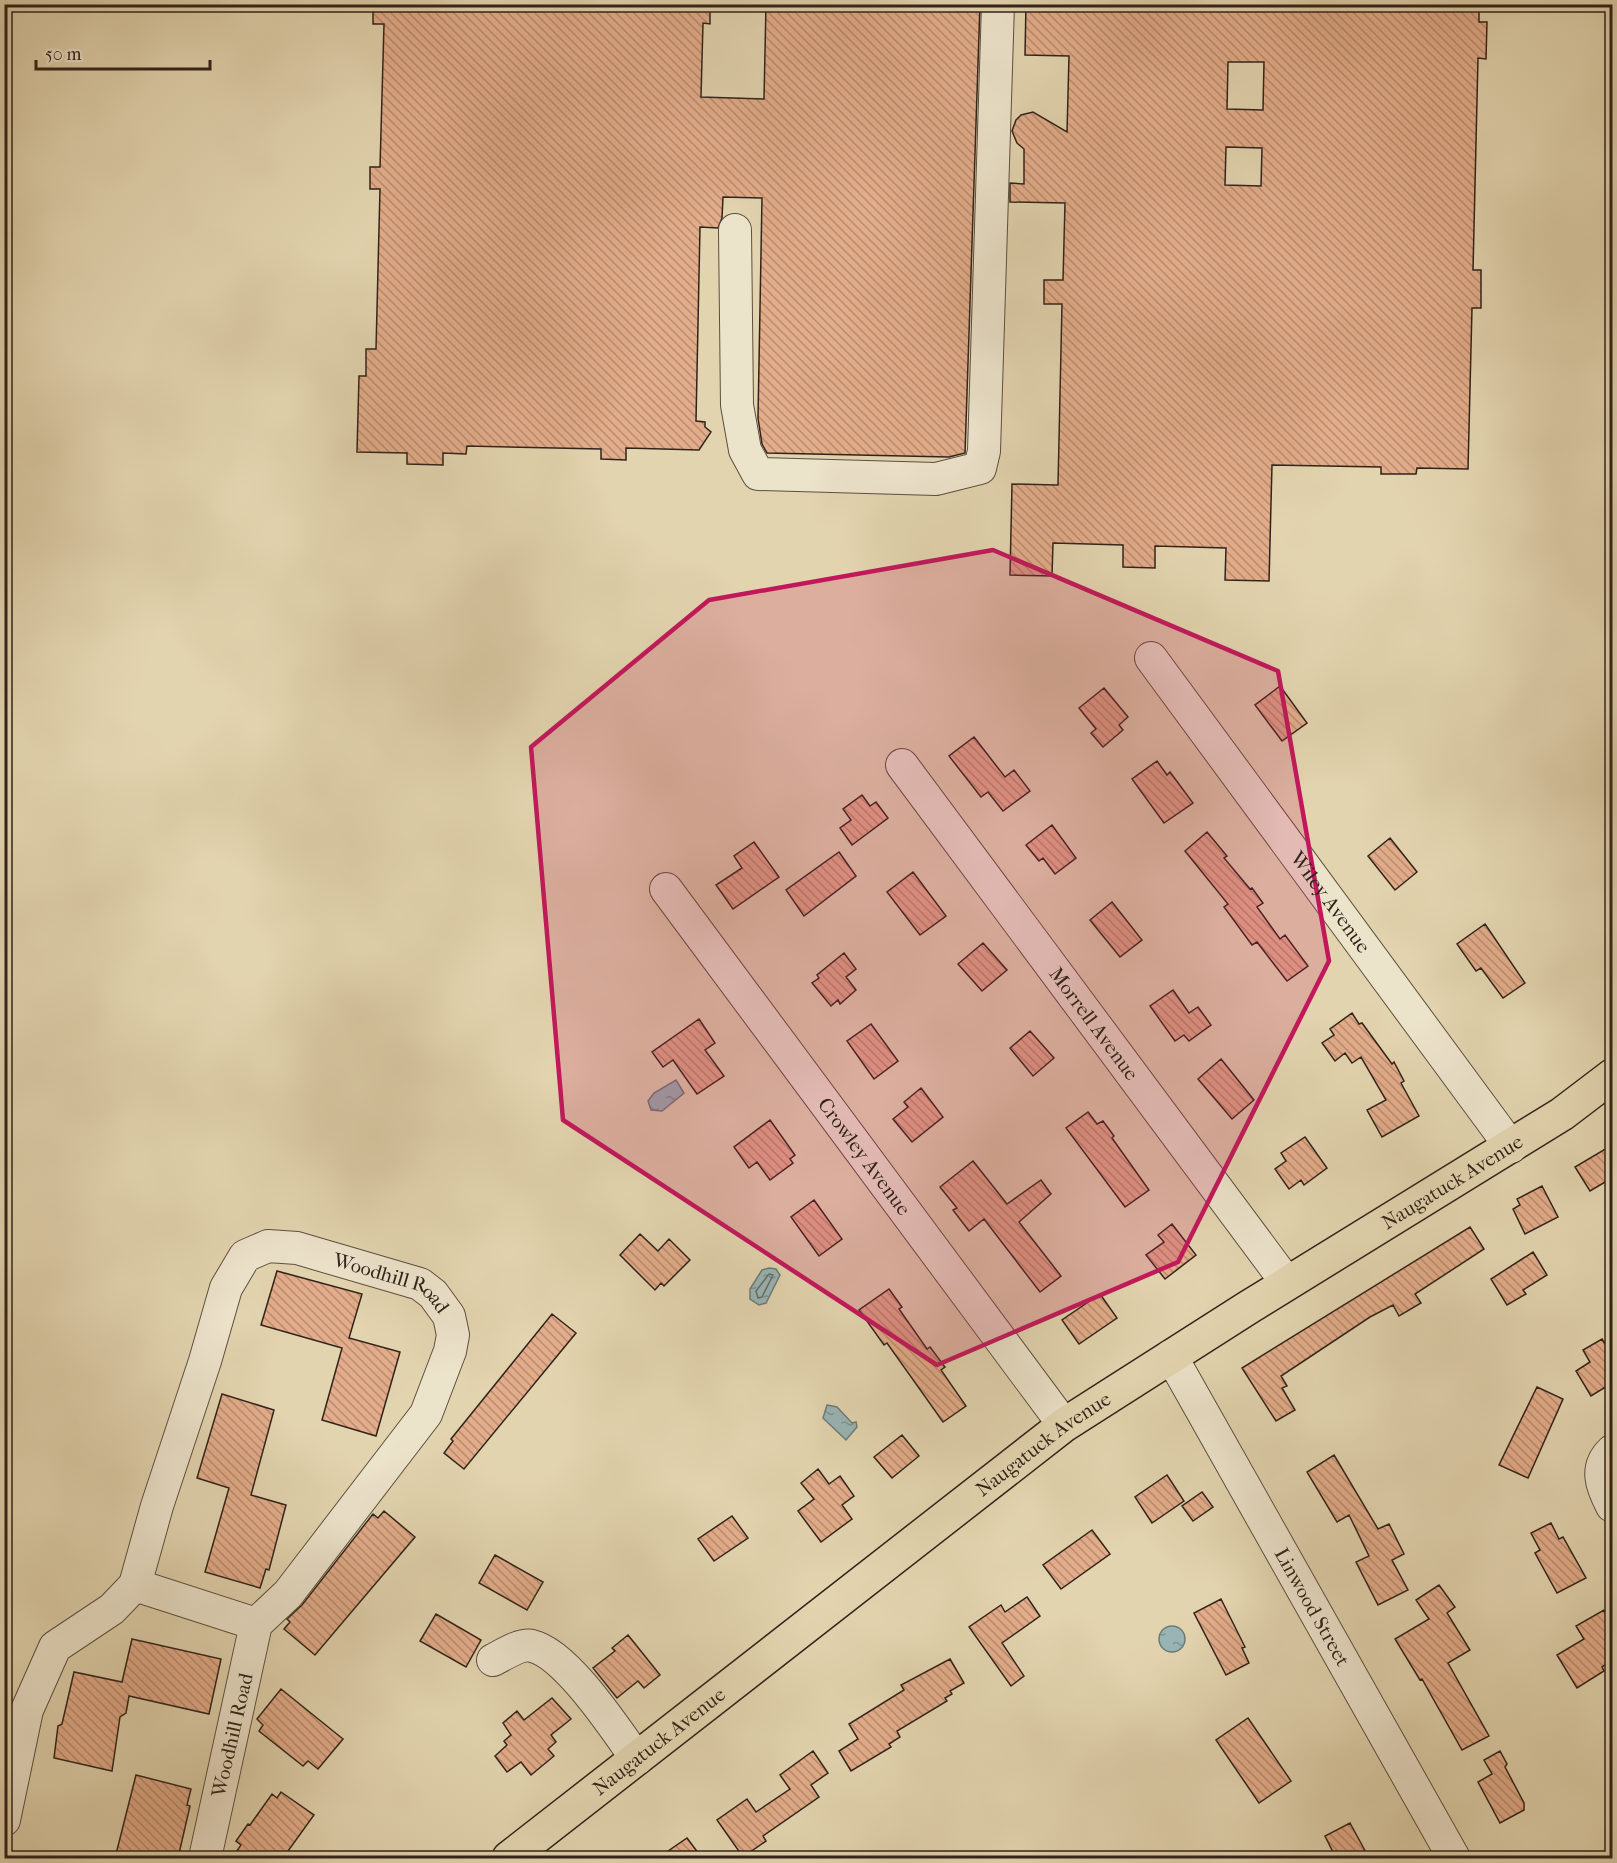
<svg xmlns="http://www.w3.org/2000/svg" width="1617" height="1863" font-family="'IM FELL French Canon',serif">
<defs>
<pattern id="water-ripples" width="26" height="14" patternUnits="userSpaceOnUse" patternTransform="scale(1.5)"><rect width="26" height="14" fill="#99b5b6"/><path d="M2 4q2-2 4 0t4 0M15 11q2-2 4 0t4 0" fill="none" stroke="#7d9393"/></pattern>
<pattern id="building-back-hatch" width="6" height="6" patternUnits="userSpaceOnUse" patternTransform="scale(1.5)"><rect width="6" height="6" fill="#e3ac8a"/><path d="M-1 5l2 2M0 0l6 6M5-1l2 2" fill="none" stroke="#b98c70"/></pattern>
</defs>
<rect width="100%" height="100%" fill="#e2d4af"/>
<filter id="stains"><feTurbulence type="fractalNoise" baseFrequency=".00333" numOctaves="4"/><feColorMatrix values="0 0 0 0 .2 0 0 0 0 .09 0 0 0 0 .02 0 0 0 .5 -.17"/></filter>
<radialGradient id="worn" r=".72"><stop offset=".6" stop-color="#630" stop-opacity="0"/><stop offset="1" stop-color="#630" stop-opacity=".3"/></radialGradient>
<!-- water -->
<path fill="url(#water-ripples)" stroke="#6f7b78" stroke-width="1.5" d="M 676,1080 L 684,1093 L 662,1111 L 651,1110 L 648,1101 L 654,1093 Z
M 769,1268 L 776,1269 L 780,1275 L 766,1303 L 759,1305 L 750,1299 L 750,1289 L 762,1270 Z
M 827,1405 L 837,1407 L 852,1423 L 856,1422 L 857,1427 L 846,1440 L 823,1418 Z
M1159 1639a13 13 0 1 1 26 0a13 13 0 1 1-26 0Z"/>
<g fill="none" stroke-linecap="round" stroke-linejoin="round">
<!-- shore -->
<path stroke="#656c68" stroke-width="1.5" d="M 769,1274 L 773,1275 L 762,1297 L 758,1298 L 756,1291 Z"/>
</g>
<!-- building -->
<path fill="url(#building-back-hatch)" stroke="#31231a" stroke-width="1.5" fill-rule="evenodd" d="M 373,4 L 710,4 L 710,24 L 703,23 L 701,97 L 764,99 L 766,4 L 980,4 L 965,453 L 949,457 L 767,453 L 762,444 L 758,418 L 762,198 L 723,197 L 722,218 L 718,228 L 700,227 L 696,421 L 705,422 L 705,427 L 711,432 L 699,450 L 626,448 L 626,460 L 601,459 L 601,449 L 467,446 L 466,454 L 443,453 L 443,465 L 407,464 L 407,453 L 357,452 L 359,376 L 366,376 L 366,349 L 376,349 L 380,189 L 370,189 L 370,167 L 380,167 L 384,24 L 373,24 Z
M 1026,4 L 1479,4 L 1479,22 L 1487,22 L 1486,59 L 1478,58 L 1473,270 L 1481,270 L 1481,308 L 1472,308 L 1468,469 L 1417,468 L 1416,474 L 1381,474 L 1381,467 L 1272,465 L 1269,581 L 1225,580 L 1226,548 L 1155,546 L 1155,568 L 1123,567 L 1123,545 L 1053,543 L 1052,576 L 1010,575 L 1012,484 L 1058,485 L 1062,304 L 1044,304 L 1044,280 L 1063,280 L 1065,203 L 1010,202 L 1010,183 L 1024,184 L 1024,149 L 1017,143 L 1012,131 L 1016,120 L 1021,115 L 1033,112 L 1067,132 L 1069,56 L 1025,55 ZM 1228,62 L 1264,62 L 1263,110 L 1227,109 ZM 1226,147 L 1262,148 L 1261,186 L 1225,185 Z
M 1280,686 L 1307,723 L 1282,741 L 1255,705 Z
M 1104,688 L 1128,717 L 1119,725 L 1123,730 L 1103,747 L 1091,733 L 1096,729 L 1079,708 Z
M 974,737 L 1005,777 L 1014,770 L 1030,791 L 1003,811 L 988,792 L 981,797 L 949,756 Z
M 1157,761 L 1167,775 L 1170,772 L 1193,803 L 1164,823 L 1132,779 Z
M 862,795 L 870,806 L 876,802 L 888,818 L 852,845 L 840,828 L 851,820 L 843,809 Z
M 1052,825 L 1076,858 L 1055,874 L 1043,858 L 1039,861 L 1026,845 Z
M 1207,832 L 1227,856 L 1224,858 L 1250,889 L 1252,888 L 1263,903 L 1257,907 L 1280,939 L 1285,935 L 1308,966 L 1287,981 L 1257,942 L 1252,945 L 1224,907 L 1228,904 L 1185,851 Z
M 1390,838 L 1417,872 L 1395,890 L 1368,856 Z
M 754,842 L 779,877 L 733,909 L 716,885 L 742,868 L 734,856 Z
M 839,852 L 856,876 L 804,916 L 786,890 Z
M 913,872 L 946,916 L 920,935 L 887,892 Z
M 1112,902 L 1142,940 L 1120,957 L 1090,920 Z
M 1485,924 L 1525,983 L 1503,998 L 1481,968 L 1476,971 L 1457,944 Z
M 983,943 L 1007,970 L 982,991 L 958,964 Z
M 844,953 L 856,969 L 846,977 L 856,990 L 840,1004 L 838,1000 L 831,1006 L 812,983 L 819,978 L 817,975 Z
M 1173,990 L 1189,1013 L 1198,1007 L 1211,1025 L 1189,1041 L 1184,1035 L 1175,1041 L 1150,1006 Z
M 1352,1013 L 1359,1024 L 1362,1023 L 1392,1064 L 1394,1062 L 1404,1081 L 1401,1083 L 1419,1116 L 1382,1137 L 1367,1110 L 1386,1100 L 1361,1057 L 1352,1063 L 1345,1053 L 1335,1061 L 1322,1043 L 1334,1035 L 1330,1029 Z
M 699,1019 L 715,1043 L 705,1050 L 724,1076 L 697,1094 L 673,1060 L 663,1067 L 652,1052 Z
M 871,1024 L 898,1061 L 874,1079 L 847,1041 Z
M 1030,1031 L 1054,1058 L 1033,1076 L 1010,1048 Z
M 1221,1059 L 1254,1100 L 1232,1119 L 1198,1079 Z
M 921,1088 L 943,1117 L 912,1142 L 893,1119 L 908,1107 L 904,1102 Z
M 1088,1112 L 1097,1124 L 1103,1121 L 1114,1136 L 1112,1138 L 1149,1190 L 1125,1207 L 1066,1128 Z
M 770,1120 L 795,1155 L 790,1159 L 793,1163 L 770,1180 L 757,1162 L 749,1168 L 734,1147 Z
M 1305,1137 L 1327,1168 L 1304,1185 L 1301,1180 L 1289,1189 L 1275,1169 L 1286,1161 L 1281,1153 Z
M 1612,1145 L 1612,1178 L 1590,1191 L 1575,1167 Z
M 973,1161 L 1007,1204 L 1041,1180 L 1051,1194 L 1019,1222 L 1061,1276 L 1040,1292 L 984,1219 L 969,1231 L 953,1210 L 957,1208 L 940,1187 Z
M 1542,1186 L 1558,1217 L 1525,1234 L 1513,1209 L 1520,1205 L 1517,1199 Z
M 814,1200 L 842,1239 L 819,1256 L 791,1217 Z
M 1172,1224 L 1196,1255 L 1165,1279 L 1146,1255 L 1164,1242 L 1158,1235 Z
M 1470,1227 L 1484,1249 L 1415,1294 L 1421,1303 L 1399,1316 L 1393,1305 L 1370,1317 L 1281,1376 L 1287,1386 L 1282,1388 L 1295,1410 L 1276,1421 L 1242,1368 Z
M 640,1234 L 658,1251 L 669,1239 L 690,1260 L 664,1286 L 661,1283 L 655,1290 L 620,1255 Z
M 1533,1252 L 1547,1275 L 1523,1290 L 1526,1294 L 1507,1305 L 1491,1279 Z
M 277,1271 L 362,1294 L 349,1338 L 400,1352 L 376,1436 L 322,1420 L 342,1348 L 261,1325 Z
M 889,1289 L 902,1307 L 899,1309 L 927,1349 L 930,1347 L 945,1367 L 941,1370 L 966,1406 L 943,1422 L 887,1343 L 884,1345 L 859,1310 Z
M 1100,1294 L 1117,1318 L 1079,1344 L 1062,1320 Z
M 552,1314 L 576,1333 L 464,1469 L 444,1453 L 453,1441 L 451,1439 Z
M 1602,1339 L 1612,1355 L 1612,1383 L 1591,1396 L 1576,1371 L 1590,1362 L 1583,1350 Z
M 1537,1387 L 1563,1399 L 1528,1478 L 1499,1465 Z
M 222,1394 L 274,1410 L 251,1495 L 286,1505 L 269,1570 L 266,1569 L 260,1588 L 205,1572 L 229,1488 L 197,1478 Z
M 902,1435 L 919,1456 L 892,1478 L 874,1457 Z
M 1334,1455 L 1378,1529 L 1389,1524 L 1404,1554 L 1392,1560 L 1408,1590 L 1378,1605 L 1356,1562 L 1369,1556 L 1349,1515 L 1337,1522 L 1307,1472 Z
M 818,1469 L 829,1484 L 840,1476 L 854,1496 L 842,1505 L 852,1519 L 821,1542 L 798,1511 L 814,1499 L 801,1483 Z
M 1167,1475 L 1184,1501 L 1152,1523 L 1135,1497 Z
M 1202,1492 L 1213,1507 L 1193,1521 L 1182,1506 Z
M 384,1511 L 415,1537 L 315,1655 L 284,1629 L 290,1622 L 287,1619 L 302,1605 L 373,1514 L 378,1518 Z
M 732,1516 L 748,1538 L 714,1561 L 698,1539 Z
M 1551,1523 L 1559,1539 L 1563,1537 L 1586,1578 L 1557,1593 L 1535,1553 L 1540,1550 L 1531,1533 Z
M 1092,1530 L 1110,1554 L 1061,1589 L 1043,1565 Z
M 495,1555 L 543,1582 L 527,1610 L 479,1583 Z
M 1439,1585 L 1455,1607 L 1447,1613 L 1470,1650 L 1448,1663 L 1489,1736 L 1462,1750 L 1422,1679 L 1420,1680 L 1395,1639 L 1429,1619 L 1416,1600 Z
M 1027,1597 L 1040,1616 L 1002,1643 L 1024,1676 L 1011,1686 L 969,1627 L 1001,1605 L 1005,1612 Z
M 1221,1599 L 1245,1647 L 1242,1648 L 1249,1663 L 1226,1675 L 1194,1613 Z
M 1604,1610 L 1612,1624 L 1612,1660 L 1602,1667 L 1604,1671 L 1577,1688 L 1557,1655 L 1584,1639 L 1576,1626 Z
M 436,1614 L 481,1640 L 466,1667 L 420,1641 Z
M 628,1635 L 660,1675 L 644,1688 L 638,1681 L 617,1698 L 593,1668 L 615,1651 L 612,1648 Z
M 132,1639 L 221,1659 L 209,1714 L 129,1696 L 126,1713 L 120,1717 L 112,1771 L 54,1758 L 58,1726 L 62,1724 L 74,1672 L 122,1682 Z
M 950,1659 L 964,1683 L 950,1691 L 952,1694 L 945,1698 L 947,1701 L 897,1731 L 900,1737 L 889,1744 L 891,1747 L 851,1771 L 839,1751 L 858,1739 L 849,1724 L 904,1690 L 901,1685 Z
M 281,1689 L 343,1739 L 318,1769 L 308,1761 L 303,1766 L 259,1731 L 263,1725 L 257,1719 Z
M 552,1698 L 571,1719 L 551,1735 L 556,1742 L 548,1749 L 554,1756 L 531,1775 L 521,1762 L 507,1772 L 495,1756 L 507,1745 L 504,1741 L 511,1735 L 503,1723 L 517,1711 L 524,1720 Z
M 1248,1718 L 1291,1781 L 1259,1803 L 1216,1740 Z
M 813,1751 L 828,1773 L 811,1785 L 819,1797 L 763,1836 L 766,1841 L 743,1857 L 717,1820 L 747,1799 L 756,1812 L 790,1789 L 780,1775 Z
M 1500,1751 L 1507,1764 L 1505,1767 L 1524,1803 L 1524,1810 L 1500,1823 L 1478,1782 L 1492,1774 L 1484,1760 Z
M 136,1775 L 191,1789 L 187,1805 L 190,1806 L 178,1858 L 115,1858 Z
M 281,1792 L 314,1815 L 283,1858 L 232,1858 L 241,1845 L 236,1841 L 248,1824 L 250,1825 L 272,1794 L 277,1798 Z
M 1350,1823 L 1369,1858 L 1336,1858 L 1325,1836 Z
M 687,1838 L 702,1858 L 658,1858 Z"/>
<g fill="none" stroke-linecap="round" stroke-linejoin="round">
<!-- minor casing -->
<g stroke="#5d4f3f" stroke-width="34">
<g id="minor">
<path d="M 735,230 L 737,405 L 745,450 L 758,474 L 936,479 L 980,468 L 984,451 L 998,4"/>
<path id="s1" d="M 1151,658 L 1511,1147"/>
<path id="s2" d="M 902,765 L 1287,1283"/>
<path id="s3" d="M 666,889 L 1064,1425"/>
<path id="s4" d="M 1171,1356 L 1454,1858"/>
<path d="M 1612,1451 C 1594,1468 1602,1487 1612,1506"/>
<path id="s5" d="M 135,1585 L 157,1506 L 205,1361 L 226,1288 L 245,1256 L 268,1246 L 297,1248 L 420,1284 L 433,1294 L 449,1316 L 453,1335 L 450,1351 L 426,1414 L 288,1594 L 256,1624 L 205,1858"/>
<path d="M 493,1660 C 503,1655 521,1643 532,1646 C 567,1654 616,1730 637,1759"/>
<path d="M 4,1820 L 27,1710 L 55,1647 L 112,1609 L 135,1585 L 256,1624"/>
</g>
</g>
<!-- major casing -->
<g stroke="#31231a" stroke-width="36">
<g id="major">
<path id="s6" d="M 509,1858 L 1064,1425 L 1249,1307 L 1562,1114 L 1612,1076"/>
</g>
</g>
<!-- minor -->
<use href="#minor" stroke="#ece3cb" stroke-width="32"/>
<!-- major -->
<use href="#major" stroke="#e2d4af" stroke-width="33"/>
</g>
<!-- marked area -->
<path fill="#c2185b" fill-opacity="0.2" stroke="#c2185b" stroke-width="4.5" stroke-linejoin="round" d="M 993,550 L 1278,671 L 1329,961 L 1178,1262 L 937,1365 L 563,1120 L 531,747 L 709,600 Z"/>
<g text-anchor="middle" stroke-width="4.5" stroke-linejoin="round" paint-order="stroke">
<!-- street labels -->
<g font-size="20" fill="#31231a" stroke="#ece3cb">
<text dy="7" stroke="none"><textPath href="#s1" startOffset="303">Wiley Avenue</textPath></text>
<text dy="7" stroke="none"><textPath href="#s2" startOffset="322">Morrell Avenue</textPath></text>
<text dy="7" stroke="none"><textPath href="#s3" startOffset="333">Crowley Avenue</textPath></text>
<text dy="7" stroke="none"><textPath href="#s6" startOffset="1162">Naugatuck Avenue</textPath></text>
<text dy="7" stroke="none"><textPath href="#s5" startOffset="504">Woodhill Road</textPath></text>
<text dy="7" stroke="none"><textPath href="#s6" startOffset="676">Naugatuck Avenue</textPath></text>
<text dy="7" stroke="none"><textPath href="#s4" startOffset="288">Linwood Street</textPath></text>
<text transform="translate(232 1735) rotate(-77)" y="7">Woodhill Road</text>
<text dy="7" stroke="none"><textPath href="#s6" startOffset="190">Naugatuck Avenue</textPath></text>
</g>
</g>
<!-- margin -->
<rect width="1617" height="1863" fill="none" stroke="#e2d4af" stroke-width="24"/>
<rect x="6" y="6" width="1605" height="1851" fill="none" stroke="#31231a" stroke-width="3"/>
<rect x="12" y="12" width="1593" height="1839" fill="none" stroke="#31231a" stroke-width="1.5"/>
<!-- scale -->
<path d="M36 60v9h174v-9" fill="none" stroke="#31231a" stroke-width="3"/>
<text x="45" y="60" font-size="18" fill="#31231a" stroke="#ece3cb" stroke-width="4.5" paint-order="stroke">50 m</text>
<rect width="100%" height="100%" filter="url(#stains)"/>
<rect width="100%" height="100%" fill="url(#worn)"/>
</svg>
